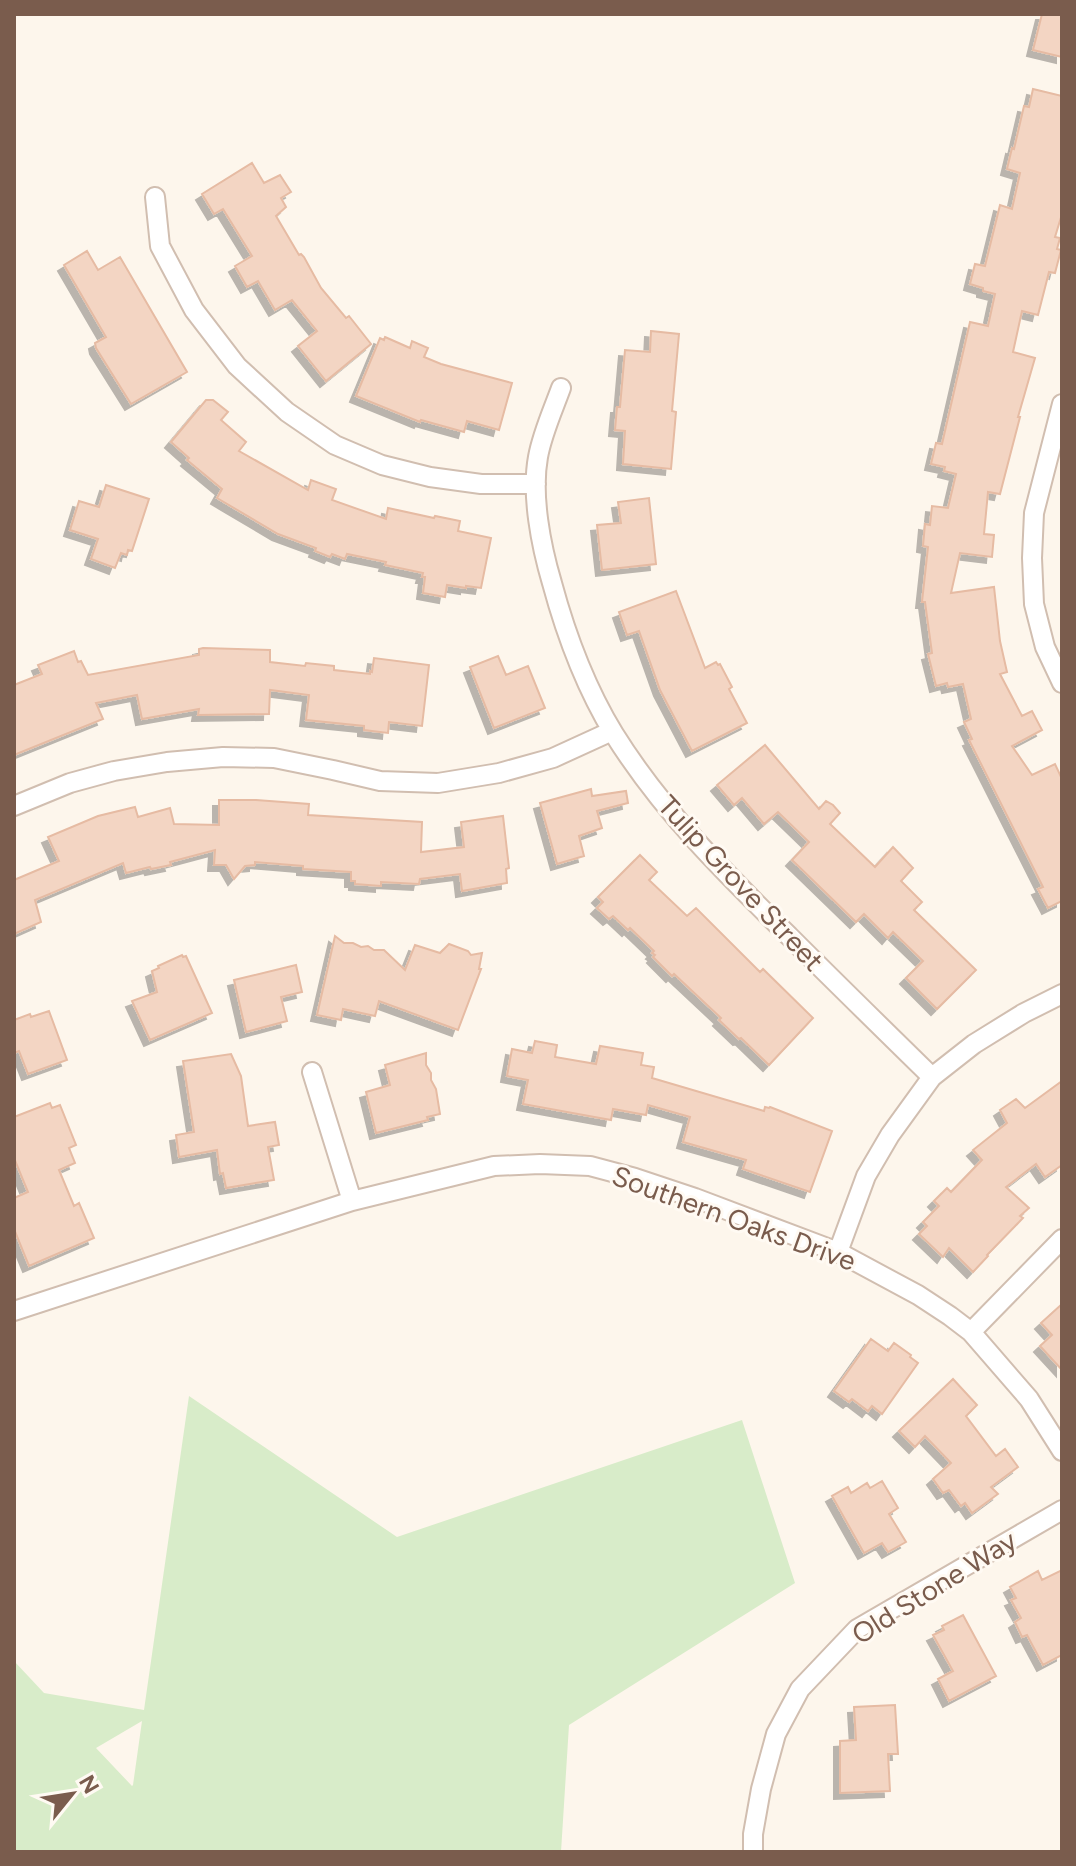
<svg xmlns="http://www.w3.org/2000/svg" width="1076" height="1866" font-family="Figtree,sans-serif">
<defs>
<filter id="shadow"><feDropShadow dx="-6" dy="6" stdDeviation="0" flood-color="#0004"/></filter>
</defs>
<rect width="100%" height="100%" fill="#fdf6ec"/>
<!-- green -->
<path fill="#d8ecc9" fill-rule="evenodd" d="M 189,1396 L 397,1537 L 742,1420 L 795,1583 L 569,1725 L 561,1852 L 14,1852 L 14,1661 L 44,1693 L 144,1710 ZM 142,1721 L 133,1785 L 132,1786 L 96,1748 Z"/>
<!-- building -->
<path fill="#f3d5c3" stroke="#e6bba3" stroke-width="2" filter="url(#shadow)" d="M 1042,14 L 1062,14 L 1062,57 L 1033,50 Z
M 1033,89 L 1062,96 L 1062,214 L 1055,237 L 1060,238 L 1057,249 L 1061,250 L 1055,273 L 1049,272 L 1038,315 L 1022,311 L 1013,352 L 1035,358 L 1018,417 L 1020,417 L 1000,494 L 988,492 L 984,534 L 994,535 L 992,557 L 960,553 L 951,593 L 994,587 L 1000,641 L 1007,672 L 1000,674 L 1022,716 L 1032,711 L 1042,730 L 1012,746 L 1032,775 L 1055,764 L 1062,779 L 1062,901 L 1048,908 L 1038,889 L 1043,887 L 969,740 L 972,739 L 964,722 L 971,719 L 963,684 L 948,687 L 947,683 L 936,686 L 928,654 L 932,653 L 925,602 L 922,602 L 928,547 L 923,546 L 925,524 L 930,525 L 932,506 L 948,508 L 956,474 L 944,471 L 945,467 L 931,464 L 936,443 L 942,444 L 970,322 L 988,326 L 995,294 L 983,291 L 983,288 L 970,284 L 975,264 L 985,266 L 1000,205 L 1012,209 L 1020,173 L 1007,169 L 1012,148 L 1014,149 L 1024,106 L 1029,107 Z
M 252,163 L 264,183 L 280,175 L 291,192 L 281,198 L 286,207 L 276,216 L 299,255 L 301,254 L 304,257 L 321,288 L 346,318 L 349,316 L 371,344 L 326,381 L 298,346 L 317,331 L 292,300 L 275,310 L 258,281 L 247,287 L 235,266 L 252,256 L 223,209 L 214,214 L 202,194 Z
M 87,251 L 98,270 L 120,257 L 187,372 L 131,404 L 96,348 L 95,343 L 106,337 L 64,265 Z
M 651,331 L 679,334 L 672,411 L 676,412 L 671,469 L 623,464 L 625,431 L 615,430 L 617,407 L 620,407 L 625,350 L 650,352 Z
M 385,337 L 410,348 L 412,341 L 428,348 L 424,357 L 441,364 L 512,383 L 499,430 L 467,421 L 464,432 L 421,420 L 420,422 L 356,396 L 380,338 L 384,340 Z
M 206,400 L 213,400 L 228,412 L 221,420 L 246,442 L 239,451 L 308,490 L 311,480 L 336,489 L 332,500 L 386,519 L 388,508 L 434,518 L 435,516 L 460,521 L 458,531 L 491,538 L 481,588 L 466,586 L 466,588 L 447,585 L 445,597 L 423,593 L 425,577 L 422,577 L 423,573 L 385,565 L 386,562 L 347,554 L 345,559 L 332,554 L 330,557 L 315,551 L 316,548 L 278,534 L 217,498 L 222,489 L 187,460 L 189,458 L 171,442 Z
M 106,485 L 149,499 L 132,551 L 128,550 L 127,555 L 121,553 L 115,568 L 91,559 L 98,539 L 70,530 L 79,501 L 99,507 Z
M 649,498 L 656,564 L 602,570 L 597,525 L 621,523 L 618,502 Z
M 676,591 L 705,668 L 716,662 L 718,665 L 720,664 L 732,687 L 729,689 L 747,723 L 692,751 L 660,690 L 639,631 L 627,635 L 619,612 Z
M 203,648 L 270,650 L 270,662 L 305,666 L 306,663 L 334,666 L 334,670 L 370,674 L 370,671 L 372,672 L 374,658 L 429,665 L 422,726 L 389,722 L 388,733 L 364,730 L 364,726 L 306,720 L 309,695 L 270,690 L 269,714 L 198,715 L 199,709 L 142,719 L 137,695 L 96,703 L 103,719 L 14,755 L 14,685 L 42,674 L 38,665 L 74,651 L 78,662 L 81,661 L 88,675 L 199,655 L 199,649 Z
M 498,656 L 506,675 L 528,666 L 545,708 L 494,728 L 470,667 Z
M 765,745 L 819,809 L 826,801 L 833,805 L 840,813 L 830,824 L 875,867 L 893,847 L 913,868 L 901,881 L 922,902 L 914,910 L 976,970 L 937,1009 L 906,978 L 923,961 L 893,932 L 888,938 L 864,914 L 856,922 L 792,860 L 809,842 L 778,812 L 764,824 L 742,798 L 734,805 L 717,785 Z
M 591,789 L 592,796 L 626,791 L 628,803 L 597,811 L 602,828 L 579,836 L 584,856 L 557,864 L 540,803 Z
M 219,800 L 256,800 L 309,804 L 308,815 L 422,822 L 421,852 L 464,847 L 461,822 L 503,816 L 509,868 L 506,869 L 507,883 L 462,891 L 460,874 L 420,879 L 419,884 L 381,882 L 381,886 L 355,884 L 355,881 L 351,881 L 351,872 L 303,869 L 303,866 L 255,862 L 255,865 L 245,866 L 234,879 L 226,865 L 214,865 L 215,850 L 170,862 L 171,865 L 151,869 L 150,867 L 126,873 L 123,863 L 35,900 L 41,922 L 14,934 L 14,880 L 59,861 L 48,837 L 98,816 L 135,807 L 138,817 L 170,808 L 174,824 L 219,825 Z
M 640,855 L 657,872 L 649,880 L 687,916 L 696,908 L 760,972 L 763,969 L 813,1018 L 769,1065 L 741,1038 L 739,1039 L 719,1020 L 721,1018 L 674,974 L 672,976 L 653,957 L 655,955 L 652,953 L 654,951 L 630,928 L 628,930 L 613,916 L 609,919 L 597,908 L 603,902 L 598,897 Z
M 335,936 L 344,943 L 353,943 L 361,947 L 368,946 L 374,950 L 384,950 L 405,970 L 415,945 L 440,953 L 449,944 L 468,951 L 471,955 L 482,953 L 479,969 L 481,969 L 458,1030 L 379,1001 L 375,1016 L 343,1009 L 341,1020 L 317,1015 Z
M 182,955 L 183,957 L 186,956 L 212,1013 L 150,1040 L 132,1001 L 157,992 L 152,971 L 159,968 L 158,966 Z
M 296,965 L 302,992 L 281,997 L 287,1021 L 246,1032 L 234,980 Z
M 49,1011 L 67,1060 L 28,1074 L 19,1051 L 14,1053 L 14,1020 L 30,1014 L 31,1017 Z
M 535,1041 L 557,1045 L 555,1057 L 596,1064 L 600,1046 L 643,1053 L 641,1065 L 654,1067 L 652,1078 L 764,1111 L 765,1107 L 769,1108 L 770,1107 L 832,1131 L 810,1192 L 743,1169 L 746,1160 L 683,1142 L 690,1117 L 648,1105 L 646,1115 L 613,1109 L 611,1120 L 523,1104 L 528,1080 L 507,1076 L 512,1049 L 532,1053 Z
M 426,1053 L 426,1065 L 431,1073 L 431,1080 L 436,1089 L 440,1114 L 427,1117 L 428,1120 L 376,1133 L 366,1092 L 390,1085 L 385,1065 Z
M 231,1054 L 241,1076 L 248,1126 L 275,1122 L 279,1145 L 268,1147 L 274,1180 L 226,1188 L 223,1173 L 220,1174 L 217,1150 L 179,1157 L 176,1135 L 194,1132 L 183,1061 Z
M 1062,1081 L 1062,1165 L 1045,1177 L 1036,1164 L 1006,1187 L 1029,1208 L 1020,1216 L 1023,1218 L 987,1255 L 988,1256 L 973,1272 L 949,1248 L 943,1257 L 919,1234 L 927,1226 L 923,1222 L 939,1206 L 934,1201 L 947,1188 L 951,1192 L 982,1160 L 973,1150 L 1007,1123 L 1000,1110 L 1016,1099 L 1025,1108 Z
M 50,1103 L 52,1108 L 60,1105 L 76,1145 L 69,1148 L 75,1163 L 59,1170 L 74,1206 L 79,1203 L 94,1238 L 29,1266 L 14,1229 L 14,1198 L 28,1192 L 14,1158 L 14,1117 Z
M 1062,1304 L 1062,1370 L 1040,1346 L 1052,1335 L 1041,1323 Z
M 871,1339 L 888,1351 L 894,1343 L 911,1355 L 910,1357 L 918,1363 L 882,1414 L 872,1406 L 868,1411 L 852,1399 L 849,1402 L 834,1391 Z
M 953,1379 L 977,1405 L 966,1416 L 996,1456 L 1005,1449 L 1018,1467 L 991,1487 L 998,1494 L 972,1513 L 965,1503 L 961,1506 L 949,1490 L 943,1493 L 933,1479 L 951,1463 L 925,1436 L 915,1447 L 899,1431 Z
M 882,1481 L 898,1508 L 889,1514 L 906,1542 L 888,1552 L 882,1543 L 864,1553 L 832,1496 L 848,1487 L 851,1493 L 867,1483 L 870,1488 Z
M 1062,1570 L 1062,1655 L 1043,1665 L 1027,1635 L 1022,1637 L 1015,1622 L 1021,1618 L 1011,1600 L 1016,1598 L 1010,1587 L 1038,1571 L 1042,1580 Z
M 963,1615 L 996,1676 L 949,1701 L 938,1679 L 953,1671 L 933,1635 L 944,1630 L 942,1626 Z
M 895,1705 L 898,1754 L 888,1754 L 890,1791 L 840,1793 L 840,1741 L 856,1740 L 854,1707 Z"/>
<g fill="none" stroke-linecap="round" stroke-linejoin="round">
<!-- minor casing -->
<g stroke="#d1beb0" stroke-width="22">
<path id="minor" d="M 155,197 L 160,246 L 194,310 L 237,366 L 287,412 L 335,445 L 382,465 L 430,477 L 481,484 L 536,484
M 561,388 C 553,410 542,434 538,457 C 531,495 541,546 552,583 C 566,635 586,688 614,734 C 662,811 725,873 789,936 C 836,983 884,1030 932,1077
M 1062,404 L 1034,513 L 1032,558 L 1034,604 L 1045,647 L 1062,683
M 14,806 L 70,783 L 114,771 L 167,762 L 223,757 L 274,758 L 333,770 L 380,781 L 438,783 L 499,773 L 553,758 L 612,731
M 312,1072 L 352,1201
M 838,1252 L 866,1176 L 890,1135 L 932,1077 L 974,1044 L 1024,1013 L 1062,994
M 14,1311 L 352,1201 L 494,1166 L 540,1164 L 590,1166 L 635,1178 L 695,1198 L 838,1252 L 918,1295 L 950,1316 L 971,1332 L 1029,1399 L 1062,1451
M 971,1332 L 1062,1239
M 753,1852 L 753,1834 L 761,1789 L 776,1734 L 800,1689 L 857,1629 L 1062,1510"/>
</g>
<!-- minor -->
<use href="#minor" stroke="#fff" stroke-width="18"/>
</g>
<g text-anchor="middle" stroke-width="6" stroke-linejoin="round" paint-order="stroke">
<!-- street labels -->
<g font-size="28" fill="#7a5c4d" stroke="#fffaf3">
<text transform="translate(741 883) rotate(47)" y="10">Tulip Grove Street</text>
<text transform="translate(734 1218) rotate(20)" y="10">Southern Oaks Drive</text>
<text transform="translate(934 1587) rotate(-32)" y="10">Old Stone Way</text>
</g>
</g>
<!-- border -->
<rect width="1076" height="1866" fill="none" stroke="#7a5c4d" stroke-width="32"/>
<!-- north arrow -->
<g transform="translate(72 1794) rotate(60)" stroke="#fffaf3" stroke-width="6" paint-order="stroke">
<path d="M0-6L14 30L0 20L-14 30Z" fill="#7a5c4d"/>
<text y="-12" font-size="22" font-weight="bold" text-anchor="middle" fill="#7a5c4d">N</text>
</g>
</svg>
